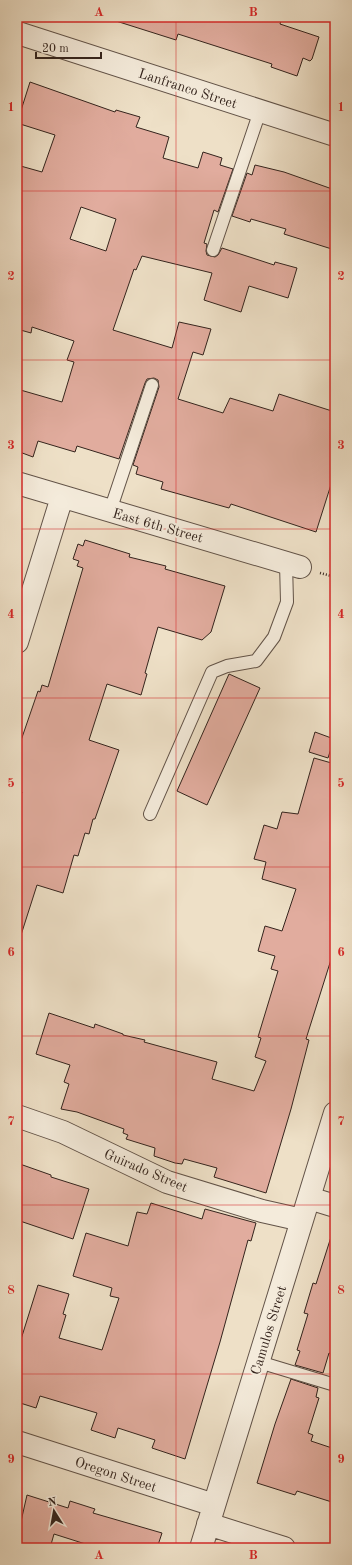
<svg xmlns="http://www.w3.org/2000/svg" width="352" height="1565" font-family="'Old Standard TT',serif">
<rect width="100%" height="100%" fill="#eee0c7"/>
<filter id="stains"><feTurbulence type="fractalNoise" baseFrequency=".005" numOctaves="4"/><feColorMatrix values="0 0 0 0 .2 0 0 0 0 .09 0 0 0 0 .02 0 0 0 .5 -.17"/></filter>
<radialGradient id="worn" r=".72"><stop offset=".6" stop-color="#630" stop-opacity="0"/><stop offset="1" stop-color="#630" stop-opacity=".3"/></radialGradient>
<!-- building -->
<path fill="#e1ac9e" stroke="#34241d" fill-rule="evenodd" d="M 117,17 L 282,17 L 280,24 L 319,37 L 312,59 L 310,61 L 303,58 L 297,76 L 271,67 L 272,64 L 178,34 L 176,40 L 116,21 Z
M 30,82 L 115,112 L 116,110 L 140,117 L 136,127 L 169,137 L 163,158 L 198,168 L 203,152 L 222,158 L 220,165 L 233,169 L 218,212 L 214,210 L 204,243 L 207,244 L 206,251 L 207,255 L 215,257 L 218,255 L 222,248 L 274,265 L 275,262 L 297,268 L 288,298 L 249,286 L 241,312 L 204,300 L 212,273 L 142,256 L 136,270 L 134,269 L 113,330 L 172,348 L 179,322 L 211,329 L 203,355 L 193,352 L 178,399 L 223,413 L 230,398 L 273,411 L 279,394 L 335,412 L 335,472 L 316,532 L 231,504 L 229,508 L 161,489 L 163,482 L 136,474 L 138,467 L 133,465 L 159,387 L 158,380 L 154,378 L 147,379 L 145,383 L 119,459 L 77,446 L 75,452 L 38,441 L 33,457 L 17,451 L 17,389 L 62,402 L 74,362 L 67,360 L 74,341 L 32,327 L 31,333 L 17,329 L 17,165 L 42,172 L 55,135 L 17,123 ZM 81,207 L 116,219 L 106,251 L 70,239 Z
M 255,165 L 284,172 L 335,190 L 335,250 L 284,234 L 286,229 L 251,219 L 250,222 L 232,216 L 247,173 L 252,175 Z
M 85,540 L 130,554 L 129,557 L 166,566 L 165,569 L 225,586 L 211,632 L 202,640 L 158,627 L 145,673 L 147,674 L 141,695 L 107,684 L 89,740 L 119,750 L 95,819 L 93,819 L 89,834 L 85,833 L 78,856 L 74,855 L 63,893 L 37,885 L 21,935 L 17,934 L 17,808 L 22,792 L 17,791 L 17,752 L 38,691 L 40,692 L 42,685 L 48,687 L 83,568 L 77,566 L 79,561 L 73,559 L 78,544 L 83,546 Z
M 229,674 L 260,688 L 207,805 L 177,791 Z
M 315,732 L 334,739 L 328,758 L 309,752 Z
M 314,758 L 335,764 L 335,947 L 306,1039 L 309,1040 L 291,1109 L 266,1193 L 214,1177 L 217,1168 L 184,1159 L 182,1164 L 175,1163 L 154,1156 L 155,1148 L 126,1139 L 128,1135 L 123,1133 L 124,1129 L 77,1112 L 61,1109 L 69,1084 L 64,1082 L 70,1065 L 36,1054 L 49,1013 L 94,1028 L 95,1024 L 123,1034 L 123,1035 L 145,1040 L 144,1042 L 217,1062 L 212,1079 L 254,1091 L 266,1061 L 255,1057 L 261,1038 L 258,1037 L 278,971 L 271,969 L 275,956 L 258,951 L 265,926 L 282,931 L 296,889 L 262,879 L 266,862 L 254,859 L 264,825 L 277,829 L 282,812 L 298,814 Z
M 17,1163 L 51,1175 L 51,1177 L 89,1189 L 73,1239 L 17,1220 Z
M 151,1203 L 202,1219 L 205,1209 L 256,1223 L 251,1241 L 248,1240 L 245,1251 L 220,1342 L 185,1459 L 152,1448 L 155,1440 L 118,1428 L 115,1438 L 91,1430 L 97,1413 L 40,1396 L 36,1408 L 17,1402 L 17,1352 L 38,1285 L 69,1294 L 63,1314 L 66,1315 L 59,1338 L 102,1350 L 119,1298 L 110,1296 L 112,1288 L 73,1276 L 86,1233 L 128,1246 L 137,1212 L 147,1214 Z
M 331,1237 L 335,1238 L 335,1355 L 329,1353 L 323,1373 L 295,1365 L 300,1351 L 297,1350 L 308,1314 L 304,1313 L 313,1283 L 316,1284 Z
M 291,1379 L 318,1388 L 316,1397 L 319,1398 L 308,1433 L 313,1435 L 311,1441 L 335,1449 L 335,1503 L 297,1491 L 295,1495 L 257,1483 L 275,1424 Z
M 27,1495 L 68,1508 L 70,1501 L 95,1509 L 93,1513 L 162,1533 L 157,1548 L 98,1548 L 54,1534 L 50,1548 L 17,1548 L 17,1539 Z"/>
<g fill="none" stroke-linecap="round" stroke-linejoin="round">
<!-- service casing -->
<g stroke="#625348" stroke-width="14">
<path id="service" d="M 213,250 L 260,111
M 110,511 L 152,385
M 150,814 L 212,672 L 227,666 L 256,661 L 274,637 L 287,602 L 286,563
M 259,1362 L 335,1385"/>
</g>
<!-- minor casing -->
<g stroke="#625348" stroke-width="24">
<path id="minor" d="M 18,33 L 335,135
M 17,483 L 300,567
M 17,642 L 62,497
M 17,1116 L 63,1132 L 167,1182 L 262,1211 L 302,1220
M 309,1198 L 335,1206
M 17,1442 L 214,1505
M 208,1524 L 284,1548
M 201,1548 L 335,1113"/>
</g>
<!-- path -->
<path stroke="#34241d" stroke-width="2.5" stroke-dasharray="1 2" stroke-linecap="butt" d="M 320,573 L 335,577"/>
<!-- service -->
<use href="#service" stroke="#f4ebdb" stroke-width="12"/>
<!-- minor -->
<use href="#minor" stroke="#f4ebdb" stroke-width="22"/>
</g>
<!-- grid -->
<path fill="none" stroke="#d62828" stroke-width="1" stroke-opacity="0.55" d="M 176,17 L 176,1548M 17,191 L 335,191M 17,360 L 335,360M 17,529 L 335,529M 17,698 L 335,698M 17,867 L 335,867M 17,1036 L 335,1036M 17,1205 L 335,1205M 17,1374 L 335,1374"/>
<g text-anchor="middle" stroke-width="4" stroke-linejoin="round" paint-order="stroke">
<!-- street labels -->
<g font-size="14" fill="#34241d" stroke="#f4ebdb">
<text transform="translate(188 88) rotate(18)" y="5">Lanfranco Street</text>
<text transform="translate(158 525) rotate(16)" y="5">East 6th Street</text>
<text transform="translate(146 1170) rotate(23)" y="5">Guirado Street</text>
<text transform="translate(268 1330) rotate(-73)" y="5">Camulos Street</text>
<text transform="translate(116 1474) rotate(18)" y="5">Oregon Street</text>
</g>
</g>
<!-- margin -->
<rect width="352" height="1565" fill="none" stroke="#eee0c7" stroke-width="44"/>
<!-- north arrow -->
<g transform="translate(54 1511) rotate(349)" stroke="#f4ebdb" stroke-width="3" paint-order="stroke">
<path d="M0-3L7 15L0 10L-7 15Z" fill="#34241d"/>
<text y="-6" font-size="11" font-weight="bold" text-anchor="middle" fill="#34241d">N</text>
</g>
<!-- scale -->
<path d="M36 52v6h65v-6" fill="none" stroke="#34241d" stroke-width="2"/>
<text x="42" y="52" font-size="12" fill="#34241d" stroke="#f4ebdb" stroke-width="3" paint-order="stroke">20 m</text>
<rect x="22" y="22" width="308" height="1521" fill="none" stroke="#d62828" stroke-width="1.5"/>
<g font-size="13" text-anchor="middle" font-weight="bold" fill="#d62828">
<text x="99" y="16">A</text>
<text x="253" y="16">B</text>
<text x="11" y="111">1</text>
<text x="341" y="111">1</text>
<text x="11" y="280">2</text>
<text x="341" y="280">2</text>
<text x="11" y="449">3</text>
<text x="341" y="449">3</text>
<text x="11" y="618">4</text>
<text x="341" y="618">4</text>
<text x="11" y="787">5</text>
<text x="341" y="787">5</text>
<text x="11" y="956">6</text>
<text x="341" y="956">6</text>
<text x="11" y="1125">7</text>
<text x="341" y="1125">7</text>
<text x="11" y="1294">8</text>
<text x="341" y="1294">8</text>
<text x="11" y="1463">9</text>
<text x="341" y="1463">9</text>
<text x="99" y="1559">A</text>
<text x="253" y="1559">B</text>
</g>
<rect width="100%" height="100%" filter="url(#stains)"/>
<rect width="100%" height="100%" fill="url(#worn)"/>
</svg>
